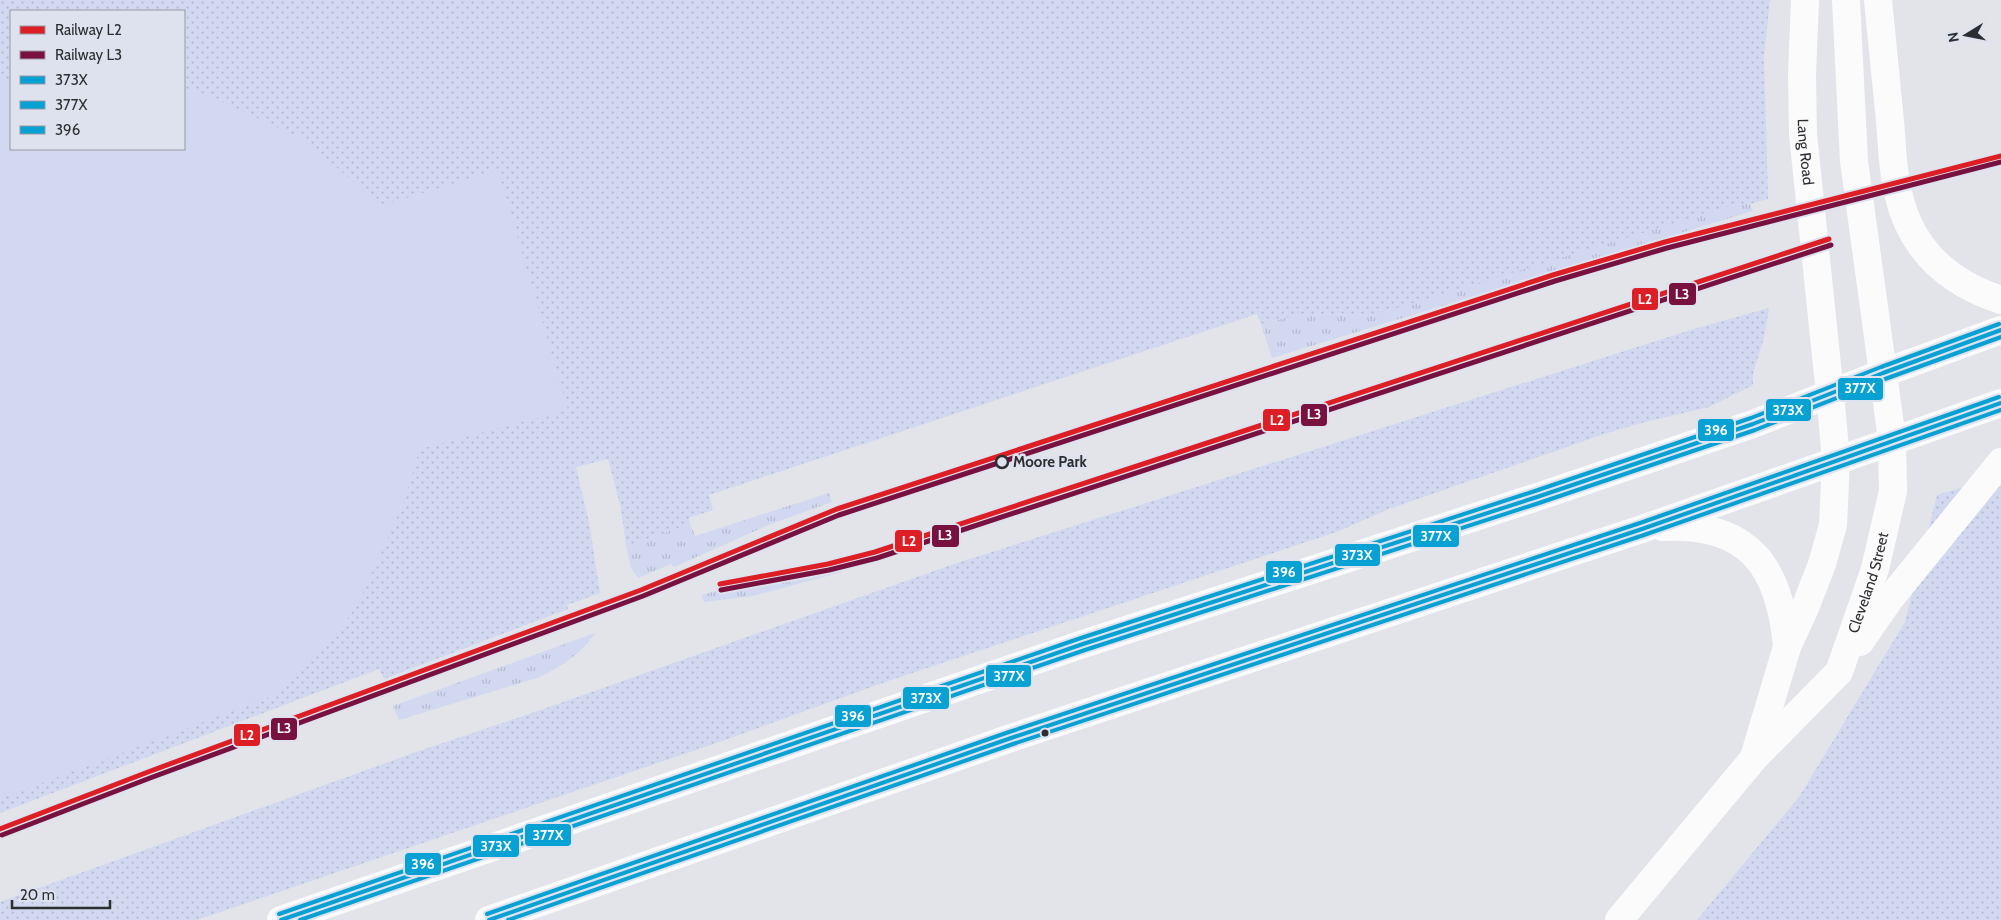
<svg xmlns="http://www.w3.org/2000/svg" width="2001" height="920" font-family="Cabin,sans-serif">
<defs>
<pattern id="grass-tufts" width="24" height="20" patternUnits="userSpaceOnUse" patternTransform="scale(1.25)"><rect width="24" height="20" fill="#d2d8f0"/><path d="M3 7l-1-3M5 7V3M7 7l1-3M15 17l-1-3M17 17v-4M19 17l1-3" fill="none" stroke="#b4bace"/></pattern>
<pattern id="park-dots" width="8" height="8" patternUnits="userSpaceOnUse" patternTransform="scale(1.25)"><rect width="8" height="8" fill="#d2d8f0"/><path d="M2 2h.1M6 6h.1" fill="none" stroke="#b4bace" stroke-width="1.8" stroke-linecap="round"/></pattern>
</defs>
<rect width="100%" height="100%" fill="#e2e4ea"/>
<!-- grass -->
<path fill="url(#grass-tufts)" d="M 1750,204 L 1753,211 L 1272,358 L 1261,324 L 1293,316 L 1308,314 L 1363,315 L 1734,205 Z
M 829,493 L 832,502 L 771,524 L 674,567 L 671,564 L 638,578 L 631,568 L 626,546 L 690,524 L 695,536 Z
M 841,567 L 842,572 L 753,596 L 704,602 L 702,595 L 733,586 L 787,580 Z
M 595,633 C 581,654 562,666 540,677 L 399,720 L 393,706 Z"/>
<!-- park -->
<path fill="url(#park-dots)" fill-rule="evenodd" d="M 0,0 L 1770,0 L 1764,55 L 1768,199 L 1750,204 L 1734,205 L 1384,312 L 1363,315 L 1308,314 L 1293,316 L 1261,324 L 1257,314 L 709,495 L 713,510 L 689,518 L 690,524 L 626,546 L 621,509 L 608,459 L 576,467 L 589,522 L 600,593 L 567,605 L 568,609 L 384,679 L 379,669 L 0,813 ZM 11,11 L 184,11 L 184,149 L 11,149 Z
M 1769,308 L 1764,338 L 1753,373 L 1753,385 L 1709,407 L 1645,422 L 1601,435 L 1389,509 L 1339,531 L 888,681 L 725,740 L 197,920 L 0,920 L 0,902 L 419,751 L 538,711 L 951,565 L 1694,329 Z
M 2001,476 L 2001,920 L 1697,920 L 1799,797 L 1905,622 L 1937,495 Z"/>
<!-- garden -->
<path fill="#d2d8f0" d="M 11,79 L 11,149 L 184,149 L 184,89 L 200,92 L 306,140 L 380,206 L 498,170 L 568,410 L 420,449 L 404,502 L 358,604 L 344,623 L 306,663 L 270,697 L 0,799 L 0,80 Z"/>
<g fill="none" stroke-linecap="round" stroke-linejoin="round">
<!-- minor -->
<g stroke="#fbfbfc" stroke-width="28">
<path id="s1" d="M 1805,0 L 1802,75 L 1803,134 L 1830,394"/>
<path d="M 1846,0 L 1854,161 L 1883,373"/>
<path d="M 1878,0 C 1882,40 1886,81 1890,121 C 1892,142 1892,162 1896,182 C 1906,244 1943,281 2001,300"/>
</g>
<!-- major -->
<g stroke="#fbfbfc" stroke-width="28">
<path d="M 1663,527 C 1749,522 1780,567 1787,647"/>
<path d="M 1860,642 L 1889,600 L 2001,462"/>
<path d="M 1755,754 L 1787,647 L 1805,608 L 1822,564 L 1833,525 L 1836,460 L 1830,394"/>
<path d="M 281,920 L 1083,644 L 1537,497 L 1753,424 L 1883,373 L 2001,330"/>
<path d="M 489,920 L 1011,738 L 1642,529 L 2001,403"/>
<path id="s2" d="M 1619,920 L 1755,757 L 1839,672 L 1875,569 L 1893,491 L 1892,440 L 1883,373"/>
</g>
<!-- bus-1 casing -->
<g stroke="#dee2ee" stroke-width="8">
<path id="bus-1" d="M 281,920 L 1083,644 L 1537,497 L 1753,424 L 1883,373 L 2001,330
M 489,920 L 1011,738 L 1642,529 L 2001,403"/>
</g>
<!-- bus-2 casing -->
<g stroke="#dee2ee" stroke-width="8">
<path id="bus-2" d="M 300,920 L 1085,650 L 1539,503 L 1755,430 L 1885,379 L 2001,337
M 508,920 L 1013,744 L 1644,535 L 2001,410"/>
</g>
<!-- bus-3 casing -->
<g stroke="#dee2ee" stroke-width="8">
<path id="bus-3" d="M 279,914 L 1081,638 L 1535,491 L 1751,418 L 1881,367 L 1999,324
M 487,914 L 1009,732 L 1640,523 L 1999,397"/>
</g>
<!-- bus-1 -->
<use href="#bus-1" stroke="#07a1d3" stroke-width="4"/>
<!-- bus-2 -->
<use href="#bus-2" stroke="#07a1d3" stroke-width="4"/>
<!-- bus-3 -->
<use href="#bus-3" stroke="#07a1d3" stroke-width="4"/>
<!-- rail-1 casing -->
<g stroke="#dee2ee" stroke-width="9">
<path id="rail-1" d="M 720,584 L 828,564 L 875,552 L 1829,239
M 0,829 L 148,772 L 641,590 L 837,509 L 1553,275 L 1665,242 L 2001,156"/>
</g>
<!-- rail-2 casing -->
<g stroke="#dee2ee" stroke-width="9">
<path id="rail-2" d="M 721,590 L 829,570 L 877,558 L 1831,245
M 2,835 L 150,778 L 643,596 L 839,515 L 1555,281 L 1667,248 L 2001,162"/>
</g>
<!-- rail-1 -->
<use href="#rail-1" stroke="#dd1e25" stroke-width="5"/>
<!-- rail-2 -->
<use href="#rail-2" stroke="#781140" stroke-width="5"/>
</g>
<!-- markers -->
<circle fill="#dee2ee" stroke="#2c2e32" stroke-width="2.5" cx="1002" cy="462" r="6"/>
<circle fill="#2c2e32" stroke="#dee2ee" stroke-width="2" cx="1045" cy="733" r="4.5"/>
<g text-anchor="middle" stroke-width="5" stroke-linejoin="round" paint-order="stroke">
<!-- street labels -->
<g font-size="15" fill="#2c2e32" stroke="#dee2ee">
<text dy="5" stroke="none"><textPath href="#s1" startOffset="152">Lang Road</textPath></text>
<text dy="5" stroke="none"><textPath href="#s2" startOffset="426">Cleveland Street</textPath></text>
</g>
<!-- stop labels -->
<g font-size="15" font-weight="bold" fill="#2c2e32" stroke="#dee2ee" text-anchor="start">
<text x="1013" y="467">Moore Park</text>
</g>
</g>
<g stroke="#dee2ee" stroke-width="2">
<rect x="1668" y="282" width="29" height="24" rx="5" fill="#781140"/>
<rect x="1631" y="287" width="28" height="24" rx="5" fill="#dd1e25"/>
<rect x="1837" y="377" width="47" height="24" rx="5" fill="#07a1d3"/>
<rect x="1765" y="398" width="47" height="24" rx="5" fill="#07a1d3"/>
<rect x="1300" y="403" width="28" height="24" rx="5" fill="#781140"/>
<rect x="1262" y="408" width="29" height="24" rx="5" fill="#dd1e25"/>
<rect x="1697" y="418" width="38" height="24" rx="5" fill="#07a1d3"/>
<rect x="931" y="524" width="29" height="24" rx="5" fill="#781140"/>
<rect x="1412" y="524" width="48" height="24" rx="5" fill="#07a1d3"/>
<rect x="894" y="529" width="29" height="24" rx="5" fill="#dd1e25"/>
<rect x="1334" y="543" width="47" height="24" rx="5" fill="#07a1d3"/>
<rect x="1265" y="560" width="38" height="24" rx="5" fill="#07a1d3"/>
<rect x="985" y="664" width="47" height="24" rx="5" fill="#07a1d3"/>
<rect x="902" y="686" width="48" height="24" rx="5" fill="#07a1d3"/>
<rect x="834" y="704" width="38" height="24" rx="5" fill="#07a1d3"/>
<rect x="270" y="717" width="28" height="24" rx="5" fill="#781140"/>
<rect x="233" y="723" width="28" height="24" rx="5" fill="#dd1e25"/>
<rect x="524" y="823" width="48" height="24" rx="5" fill="#07a1d3"/>
<rect x="472" y="834" width="48" height="24" rx="5" fill="#07a1d3"/>
<rect x="404" y="852" width="38" height="24" rx="5" fill="#07a1d3"/>
</g>
<g font-size="14" text-anchor="middle" font-weight="bold" fill="#fff">
<text x="1682" y="299">L3</text>
<text x="1645" y="304">L2</text>
<text x="1860" y="393">377X</text>
<text x="1788" y="415">373X</text>
<text x="1314" y="419">L3</text>
<text x="1277" y="425">L2</text>
<text x="1716" y="435">396</text>
<text x="945" y="540">L3</text>
<text x="1436" y="541">377X</text>
<text x="909" y="546">L2</text>
<text x="1357" y="560">373X</text>
<text x="1284" y="577">396</text>
<text x="1009" y="681">377X</text>
<text x="926" y="703">373X</text>
<text x="853" y="721">396</text>
<text x="284" y="733">L3</text>
<text x="247" y="740">L2</text>
<text x="548" y="840">377X</text>
<text x="496" y="851">373X</text>
<text x="423" y="869">396</text>
</g>
<!-- legend -->
<rect x="10" y="10" width="175" height="140" fill="#dee2ee" stroke="#979aa3"/>
<rect x="20" y="26" width="25" height="8" fill="#dd1e25" stroke="#979aa3"/>
<text x="55" y="35" font-size="15" fill="#2c2e32">Railway L2</text>
<rect x="20" y="51" width="25" height="8" fill="#781140" stroke="#979aa3"/>
<text x="55" y="60" font-size="15" fill="#2c2e32">Railway L3</text>
<rect x="20" y="76" width="25" height="8" fill="#07a1d3" stroke="#979aa3"/>
<text x="55" y="85" font-size="15" fill="#2c2e32">373X</text>
<rect x="20" y="101" width="25" height="8" fill="#07a1d3" stroke="#979aa3"/>
<text x="55" y="110" font-size="15" fill="#2c2e32">377X</text>
<rect x="20" y="126" width="25" height="8" fill="#07a1d3" stroke="#979aa3"/>
<text x="55" y="135" font-size="15" fill="#2c2e32">396</text>
<!-- north arrow -->
<g transform="translate(1966 35) rotate(260)" stroke="#dee2ee" stroke-width="4" paint-order="stroke">
<path d="M0-4L9 19L0 12L-9 19Z" fill="#2c2e32"/>
<text y="-8" font-size="14" font-weight="bold" text-anchor="middle" fill="#2c2e32">N</text>
</g>
<!-- scale -->
<path d="M12 900v8h98v-8" fill="none" stroke="#2c2e32" stroke-width="2.5"/>
<text x="20" y="900" font-size="15" fill="#2c2e32" stroke="#dee2ee" stroke-width="4" paint-order="stroke">20 m</text>
</svg>
